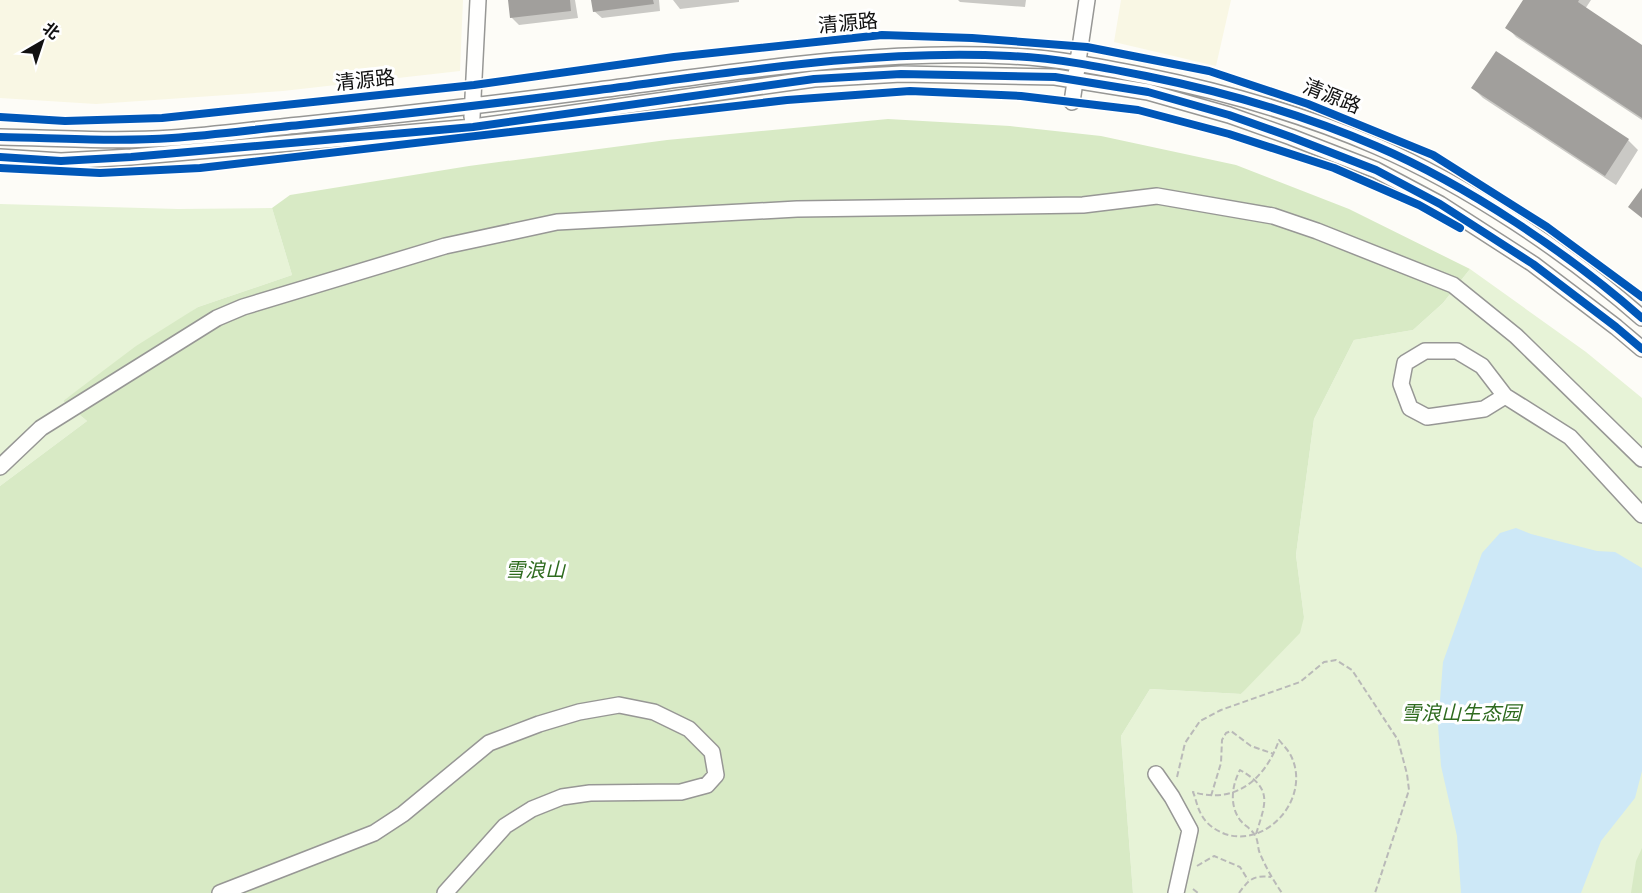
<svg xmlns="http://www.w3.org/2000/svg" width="1642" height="893" font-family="'Zilla Slab','Noto Sans SC',serif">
<rect width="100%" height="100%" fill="#fdfcf7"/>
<!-- farmland -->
<path fill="#f9f7e4" d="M 0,0 L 463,0 L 460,71 L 283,91 L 96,104 L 0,98 Z
M 1121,0 L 1231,0 L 1216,66 L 1114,42 Z"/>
<!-- green -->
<path fill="#e7f3d7" d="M 0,204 L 178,209 L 272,208 L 292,275 L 198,307 L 63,401 L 87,421 L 0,486 Z
M 1470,269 L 1586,352 L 1642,398 L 1642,893 L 1133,893 L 1121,736 L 1150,689 L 1241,694 L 1304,617 L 1296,555 L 1314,419 L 1354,340 L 1413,330 L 1443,303 Z"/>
<!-- forest -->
<path fill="#d8eac5" d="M 888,119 L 1010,126 L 1101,136 L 1236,165 L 1349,209 L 1470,269 L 1443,303 L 1413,330 L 1354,340 L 1314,419 L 1296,555 L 1304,617 L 1300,633 L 1241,694 L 1150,689 L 1121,736 L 1133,893 L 0,893 L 0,486 L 87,421 L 63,401 L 136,346 L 198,307 L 292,275 L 272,208 L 290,195 L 469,166 L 667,140 Z
M 1642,848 L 1642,893 L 1631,893 L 1636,861 Z"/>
<!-- water -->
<path fill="#cde8f7" d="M 1516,528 L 1531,534 L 1597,551 L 1615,552 L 1642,568 L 1642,771 L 1635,798 L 1601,841 L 1581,893 L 1461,893 L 1457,836 L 1441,766 L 1438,725 L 1443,662 L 1482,553 L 1500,533 Z"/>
<!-- shadow -->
<path fill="#0003" d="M 509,0 L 575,0 L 578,18 L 519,25 L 511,17 Z
M 593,0 L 659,0 L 660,11 L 602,18 L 594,11 Z
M 673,0 L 739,0 L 739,2 L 680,9 Z
M 958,0 L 1026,0 L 1025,7 L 960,2 Z
M 1524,0 L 1591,0 L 1585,9 L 1642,46 L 1642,120 L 1516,37 L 1507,27 Z
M 1473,88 L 1628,140 L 1638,150 L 1616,185 L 1483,98 Z"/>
<!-- building -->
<path fill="#a19f9c" d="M 508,0 L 570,0 L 571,11 L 510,18 Z
M 591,0 L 653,0 L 654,4 L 593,12 Z
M 1523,0 L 1579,0 L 1578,2 L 1642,45 L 1642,118 L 1505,28 Z
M 1496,51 L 1629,139 L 1605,176 L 1471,88 Z
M 1642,188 L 1642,218 L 1628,207 Z"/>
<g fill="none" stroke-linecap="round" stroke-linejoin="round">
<!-- minor casing -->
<g stroke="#979795" stroke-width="18">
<path id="minor" d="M 1072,102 L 1087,0
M 472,117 L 478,0
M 0,137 C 57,138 115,142 172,138 C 215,135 258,129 300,125 C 397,115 494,104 591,91 C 730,73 869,49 1010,56 C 1056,58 1101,67 1146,76 C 1225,92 1302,114 1376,146 C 1467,185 1568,253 1642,318
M 0,157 L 61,161 L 131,157 L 473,127 L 814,79 L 901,74 L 1055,77 L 1148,92 L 1229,115 L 1291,137 L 1376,170 L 1440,204 L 1533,264 L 1616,327 L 1642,349
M 1505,396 L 1484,409 L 1427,417 L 1410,408 L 1401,384 L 1405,363 L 1425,351 L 1457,351 L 1482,366 L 1505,396 L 1570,437 L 1642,515
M 0,467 L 41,428 L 217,318 L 243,307 L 445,246 L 557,222 L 797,209 L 1083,205 L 1157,196 L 1273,216 L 1317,231 L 1453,285 L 1516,336 L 1642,459
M 1156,774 L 1172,797 L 1190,830 L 1176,893
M 220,893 L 374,833 L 403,814 L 489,743 L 539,724 L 579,712 L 619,705 L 654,712 L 689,729 L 712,752 L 716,775 L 707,785 L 681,792 L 590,793 L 562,797 L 532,809 L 505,826 L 445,893"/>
</g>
<!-- path -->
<path stroke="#b9b9b8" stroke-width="2" stroke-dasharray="6 3" stroke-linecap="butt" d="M 1279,740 C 1283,745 1290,752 1292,758 C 1310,799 1267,848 1225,834 C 1215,830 1206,824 1201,814 C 1197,807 1196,799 1193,792 C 1236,805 1266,778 1279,740 Z
M 1177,777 L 1185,743 L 1200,721 L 1221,710 L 1300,682 L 1324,662 L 1336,660 L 1352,670 L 1398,740 L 1407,774 L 1409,790 L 1375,893
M 1211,796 L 1221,763 L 1222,740 L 1226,733 L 1231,731 L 1251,746 L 1274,754
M 1256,834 C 1266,802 1273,789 1240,770 C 1232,785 1229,805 1240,820 C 1245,826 1253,830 1256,837 C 1258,842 1258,847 1259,851 C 1265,866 1273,880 1282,893
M 1197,866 L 1214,856 L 1240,867 L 1248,880
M 1193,889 L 1198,893
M 1239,893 C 1249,879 1254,875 1271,877"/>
<!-- minor -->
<use href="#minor" stroke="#fffffe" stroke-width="15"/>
<!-- cycleway casing -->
<g stroke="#fff" stroke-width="11">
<path id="cycleway" d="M 0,117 L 65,121 L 162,118 L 474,85 L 674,57 L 882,35 L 972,38 L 1087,47 L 1209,71 L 1308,104 L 1433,155 L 1547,227 L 1642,297
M 0,137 C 57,138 115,142 172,138 C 215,135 258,129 300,125 C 397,115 494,104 591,91 C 730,73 869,49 1010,56 C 1056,58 1101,67 1146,76 C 1225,92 1302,114 1376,146 C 1467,185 1568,253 1642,318
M 0,157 L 61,161 L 131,157 L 473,127 L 814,79 L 901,74 L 1055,77 L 1148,92 L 1229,115 L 1291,137 L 1376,170 L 1440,204 L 1533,264 L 1616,327 L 1642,349
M 0,168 L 100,173 L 200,168 L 787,100 L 910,91 L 1021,96 L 1138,110 L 1229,134 L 1334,168 L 1419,205 L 1460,228"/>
</g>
<!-- cycleway -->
<use href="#cycleway" stroke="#0057b8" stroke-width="8"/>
</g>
<g text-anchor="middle" stroke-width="6" stroke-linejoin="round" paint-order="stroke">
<!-- street labels -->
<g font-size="20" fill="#111" stroke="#fff">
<text transform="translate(848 23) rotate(-5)" y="7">清源路</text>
<text transform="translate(365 80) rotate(-6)" y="7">清源路</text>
<text transform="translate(1332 96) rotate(22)" y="7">清源路</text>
</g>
<!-- park labels -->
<g font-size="20" font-style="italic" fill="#2f6b1f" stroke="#fff">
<text x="535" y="577">雪浪山</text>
<text x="1461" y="720">雪浪山生态园</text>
</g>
</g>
<!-- north arrow -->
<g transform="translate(42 42) rotate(39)" stroke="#ffffff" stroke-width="4.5" paint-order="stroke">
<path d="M0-4.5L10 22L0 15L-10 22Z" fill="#111111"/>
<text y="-9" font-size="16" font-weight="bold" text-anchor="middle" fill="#111111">北</text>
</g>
</svg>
